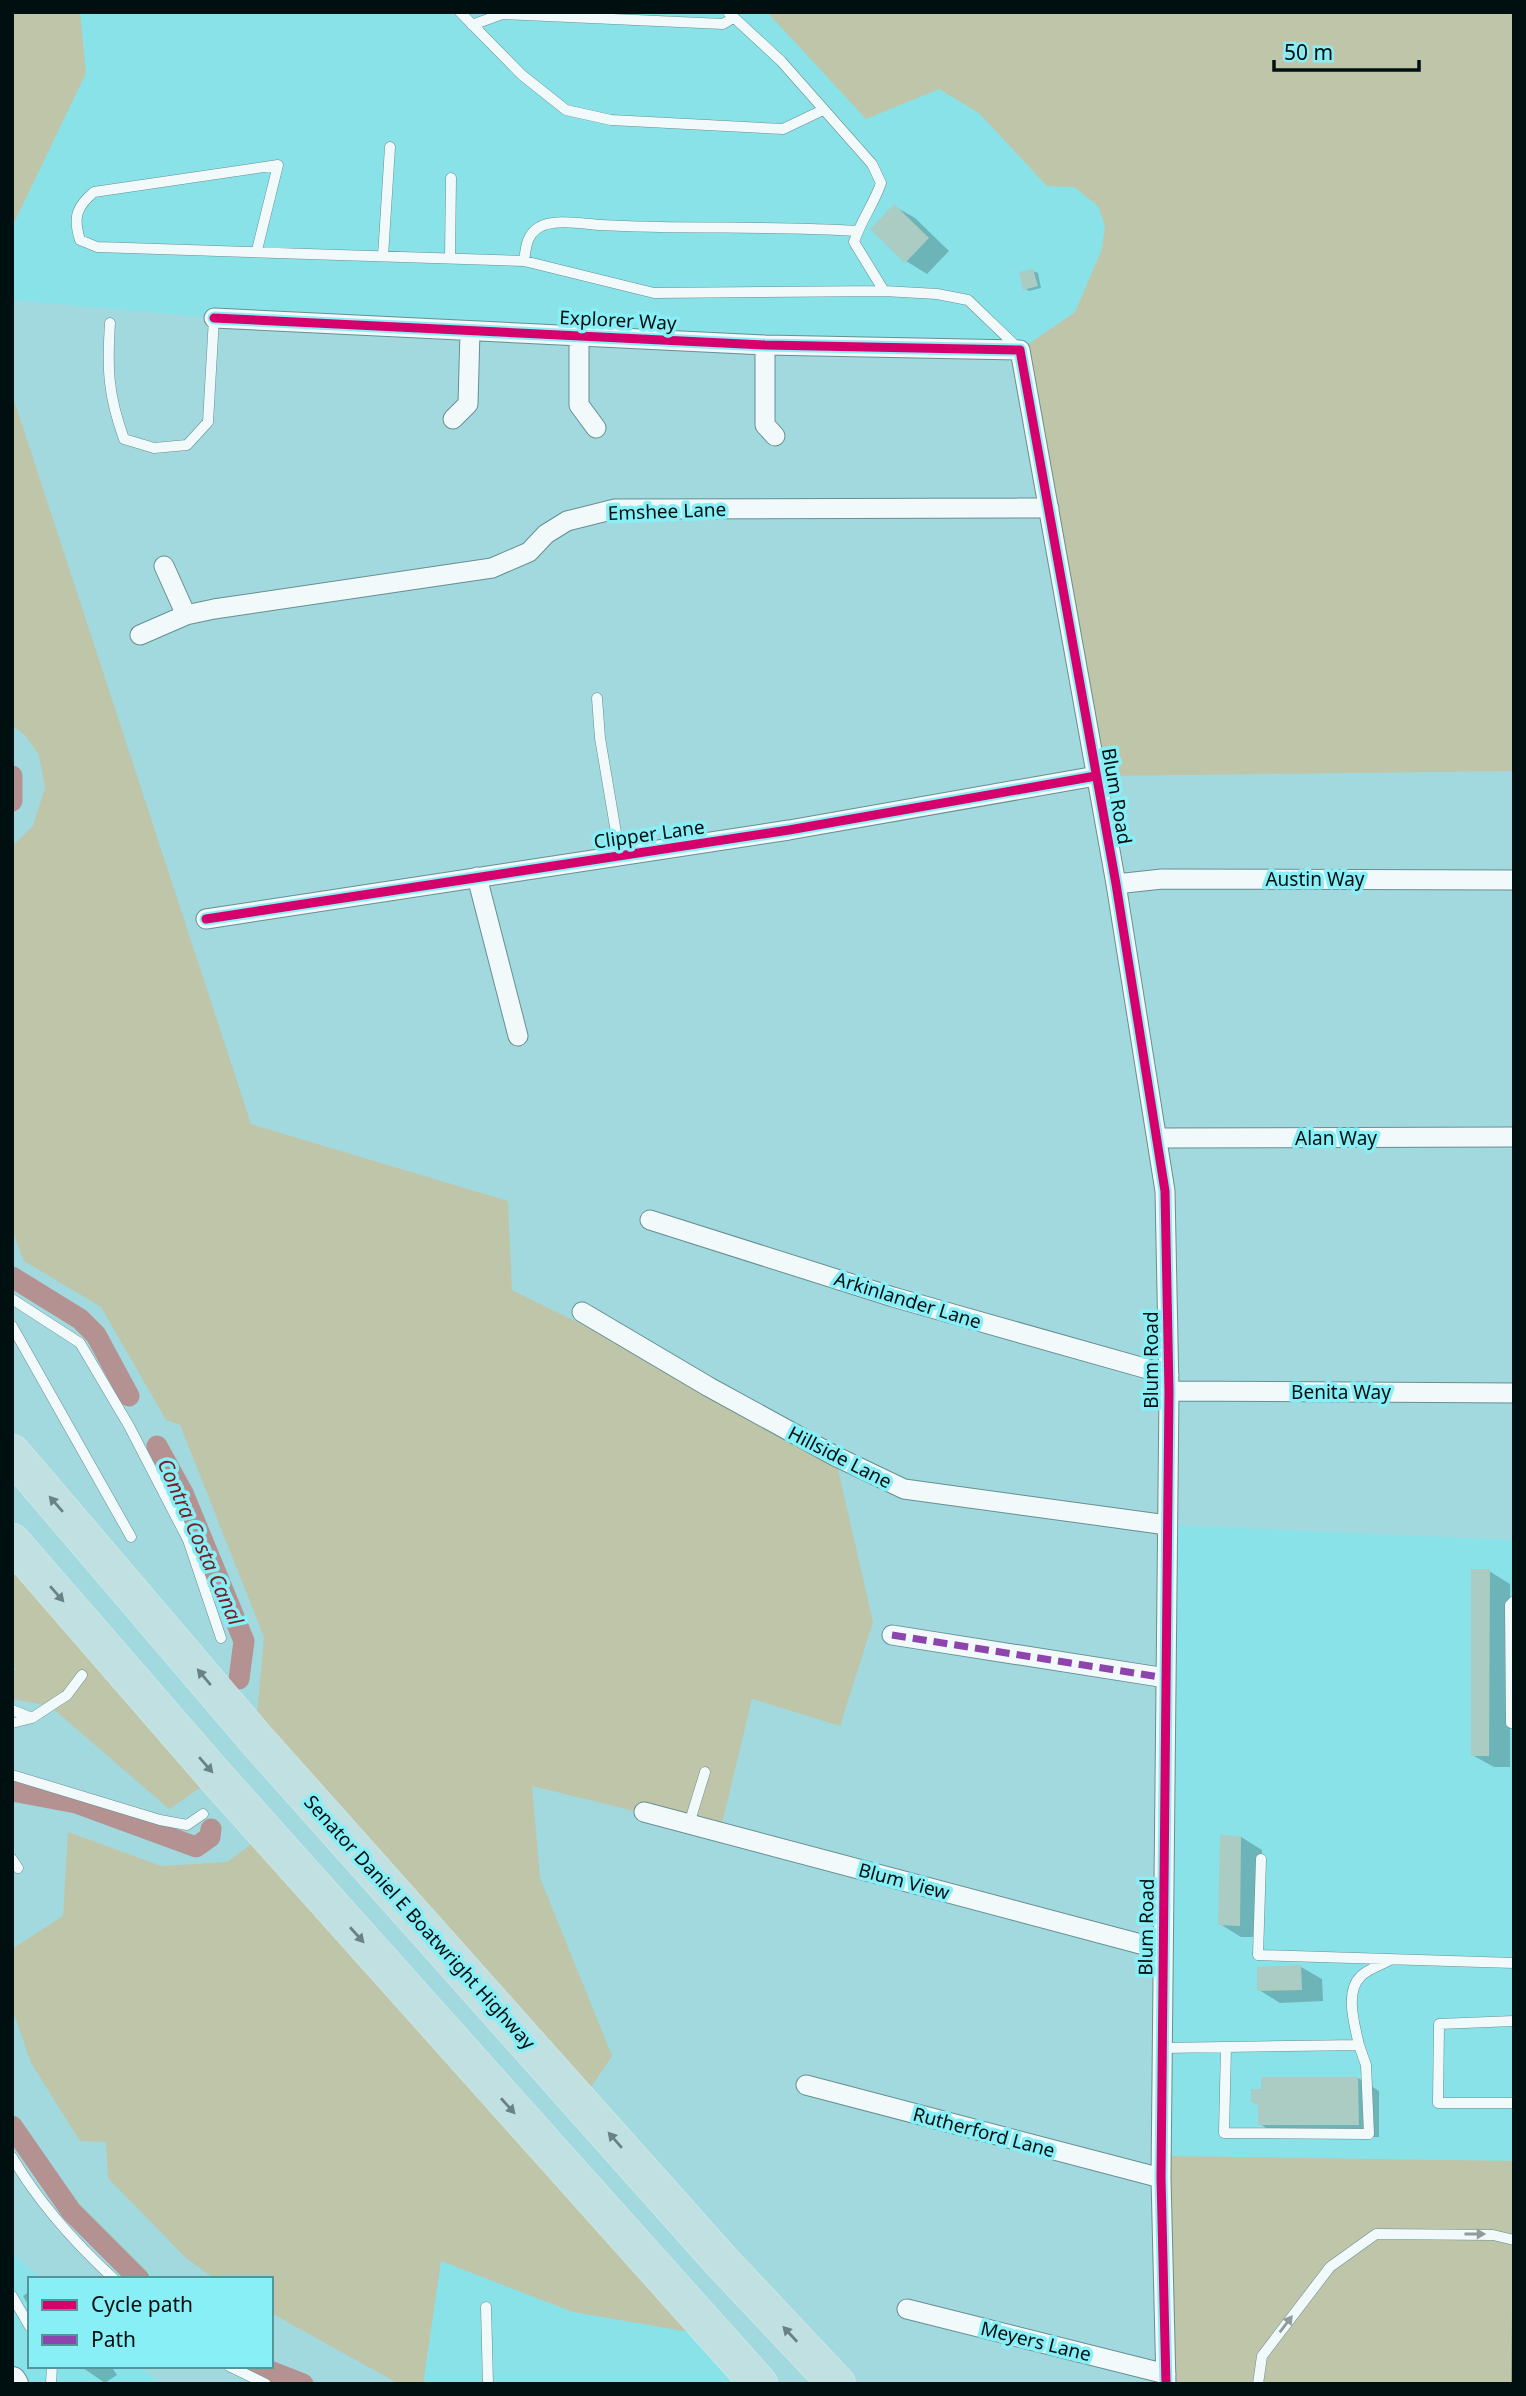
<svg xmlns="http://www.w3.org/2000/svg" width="1526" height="2396" font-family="'Noto Sans',sans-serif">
<rect width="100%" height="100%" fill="#a2d9de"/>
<!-- built -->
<path fill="#89e2e8" d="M 80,12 L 767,12 L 866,118 L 939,89 L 979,113 L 1047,186 L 1074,187 L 1098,206 L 1105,225 L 1102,249 L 1075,312 L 1020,350 L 214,318 L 12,300 L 12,227 L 86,73 Z
M 1167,1525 L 1514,1540 L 1514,2161 L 1162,2156 Z
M 12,2253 L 42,2279 L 30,2279 L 30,2366 L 140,2366 L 160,2384 L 14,2384 Z
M 441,2261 L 573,2312 L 713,2336 L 740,2384 L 423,2384 Z"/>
<!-- green -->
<path fill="#bec5a8" d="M 12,12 L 80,12 L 86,73 L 12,227 Z
M 767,12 L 1514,12 L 1514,771 L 1096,776 L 1020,350 L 1075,312 L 1102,249 L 1105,225 L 1098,206 L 1074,187 L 1047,186 L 979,113 L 939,89 L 866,119 Z
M 12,394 L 251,1124 L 508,1201 L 512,1290 L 709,1387 L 835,1456 L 873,1622 L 840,1726 L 752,1699 L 720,1832 L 532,1786 L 540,1878 L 612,2056 L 581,2102 L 255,1738 L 264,1637 L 180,1425 L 166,1420 L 101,1307 L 24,1261 L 12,1230 L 12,846 L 33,826 L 45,788 L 39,755 L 25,735 L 12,725 Z
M 12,1542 L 216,1777 L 169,1809 L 50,1706 L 12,1699 L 12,1673 L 16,1669 L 12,1666 Z
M 68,1832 L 161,1866 L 227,1862 L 266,1833 L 713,2336 L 573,2312 L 441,2261 L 423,2384 L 399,2384 L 271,2313 L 271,2279 L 215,2279 L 186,2258 L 108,2178 L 106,2142 L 80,2141 L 31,2063 L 12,2008 L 12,1949 L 63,1916 Z
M 1162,2156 L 1514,2161 L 1514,2384 L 1166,2384 Z"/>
<!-- shadow -->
<path fill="#0003" d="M 894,206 L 915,218 L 949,251 L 927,274 L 906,261 Z
M 1033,271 L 1038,273 L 1041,288 L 1029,291 L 1024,288 Z
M 1489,1571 L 1510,1584 L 1510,1767 L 1494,1767 L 1472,1755 Z
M 1241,1837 L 1262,1850 L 1260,1937 L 1241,1937 L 1220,1924 Z
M 1301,1967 L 1322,1979 L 1323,2001 L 1280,2003 L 1259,1990 Z
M 1358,2078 L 1379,2091 L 1379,2137 L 1281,2137 L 1260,2124 Z
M 30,2291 L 30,2308 L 23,2296 Z
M 1512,2307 L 1514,2307 L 1514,2384 L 1511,2384 Z
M 80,2366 L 111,2366 L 117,2375 L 105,2383 Z"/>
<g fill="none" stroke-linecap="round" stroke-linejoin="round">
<!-- canal -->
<path stroke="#b49292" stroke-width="21" d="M 12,776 L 12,801
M 12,1277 L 80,1319 L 96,1335 L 129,1396
M 157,1446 L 183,1493 L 244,1641 L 239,1679
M 12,1791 L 76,1803 L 196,1847 L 210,1837 L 211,1829
M 12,2126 L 71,2211 L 139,2279
M 257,2366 L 303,2384"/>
</g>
<!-- building -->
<path fill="#aaccc3" d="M 894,204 L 929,238 L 905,263 L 870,229 Z
M 1033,269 L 1038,286 L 1023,290 L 1019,272 Z
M 1471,1569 L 1490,1569 L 1489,1756 L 1471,1756 Z
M 1220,1835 L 1241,1836 L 1240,1926 L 1218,1925 Z
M 1301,1965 L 1302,1990 L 1257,1991 L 1257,1967 Z
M 1261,2077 L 1358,2077 L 1359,2125 L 1258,2125 L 1258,2105 L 1251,2102 L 1251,2089 L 1261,2089 Z"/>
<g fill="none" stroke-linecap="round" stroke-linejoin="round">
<!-- service casing -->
<g stroke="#668f92" stroke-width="11">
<path id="service" d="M 460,12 L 522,75 L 566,110 L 611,120 L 783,129 L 823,110
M 728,12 L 781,61 L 872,164 L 881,183 C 874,204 861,220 854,242 L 884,291
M 472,25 L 502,14 L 723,24 L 733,18
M 257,250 L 278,165 L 94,192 C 76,207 73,218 80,240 L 97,247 L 524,261 L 654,293 L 884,291 L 937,294 L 968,300 L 1018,348
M 383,256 L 390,147
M 450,258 L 451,178
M 524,261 C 526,248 526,236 538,228 C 553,218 584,224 601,225 C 687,230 772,225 857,231
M 110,323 C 107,369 108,395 124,439 L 154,448 L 187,445 L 208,422 L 214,318
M 597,698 L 600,738 L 620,856
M 12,1299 L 80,1343 L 129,1426 L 188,1540 L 221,1638
M 12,1326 L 131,1537
M 1514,1601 L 1510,1605 L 1511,1723 L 1514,1723
M 12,1710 L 32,1718 L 12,1723
M 32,1718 L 67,1695 L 82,1675
M 12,1775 L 160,1820 L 187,1825 L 203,1814
M 689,1824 L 705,1772
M 12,1859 L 18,1868
M 1261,1859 L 1258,1955 L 1514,1963
M 1514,2021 L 1439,2024 L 1438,2103 L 1514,2103
M 1359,2045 C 1355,2026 1344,1992 1361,1976 C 1368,1969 1381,1965 1390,1960
M 1163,2048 L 1359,2045 L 1366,2065 L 1369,2134 L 1224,2133 L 1226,2047
M 12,2157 C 39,2203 75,2243 114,2279
M 12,2296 L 30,2327
M 486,2307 L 488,2384
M 229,2366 L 266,2384
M 51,2384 L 52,2366
M 1258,2384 L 1262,2356 L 1330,2267 L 1376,2234 L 1493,2235 L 1514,2240"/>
</g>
<!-- minor casing -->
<g stroke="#668f92" stroke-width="21">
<path id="minor" d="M 214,318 L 765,345 L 1020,350 L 1116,884 L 1165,1191 L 1169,1391 L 1161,2178 L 1166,2384
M 579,335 L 579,405 L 596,428
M 765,345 L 765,425 L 775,436
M 453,419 L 468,404 L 470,331
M 164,566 L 186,615
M 140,635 L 186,615 L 214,609 L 492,568 L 529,552 L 546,534 L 567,521 L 615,509 L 1049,508
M 477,877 L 518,1036
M 1116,884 L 1162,879 L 1514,880
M 206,919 L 789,830 L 1096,776
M 1158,1138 L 1514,1137
M 650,1220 L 893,1297 L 1169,1375
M 582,1312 L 709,1387 L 835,1456 L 904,1489 L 1167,1525
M 1169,1391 L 1514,1393
M 892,1635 L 1166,1678
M 644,1812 L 1163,1950
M 806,2085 L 1161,2178
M 907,2309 L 1166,2374"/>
</g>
<!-- secondary casing -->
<g stroke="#668f92" stroke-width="30">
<path id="secondary" d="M 12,2381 L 14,2384"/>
</g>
<!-- motorway casing -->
<g stroke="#d5eef0" stroke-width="38">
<path id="motorway" d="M 12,1453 L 255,1738 L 722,2262 L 837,2384
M 12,1542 L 216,1777 L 759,2384"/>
</g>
<!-- service -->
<use href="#service" stroke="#f1f9fa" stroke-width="10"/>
<!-- minor -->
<use href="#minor" stroke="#f1f9fa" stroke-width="19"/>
<!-- secondary -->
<use href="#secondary" stroke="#f1f9fa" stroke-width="28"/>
<!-- motorway -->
<use href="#motorway" stroke="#c0e0e2" stroke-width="37"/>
<!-- quiet -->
<path stroke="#8e44ad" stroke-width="7" stroke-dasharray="14 7" stroke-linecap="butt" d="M 892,1635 L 1166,1678"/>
<!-- cycleway casing -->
<g stroke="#89eff6" stroke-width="13">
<path id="cycleway" d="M 214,318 L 765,345 L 1020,350 L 1116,884 L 1165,1191 L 1169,1391 L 1161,2178 L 1166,2384
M 206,919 L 789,830 L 1096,776"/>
</g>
<!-- cycleway -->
<use href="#cycleway" stroke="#d6006c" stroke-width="9"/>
</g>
<!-- one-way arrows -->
<defs><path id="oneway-solid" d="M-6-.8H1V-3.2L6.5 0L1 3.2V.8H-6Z" transform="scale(1.75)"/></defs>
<g fill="#6a8284">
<use href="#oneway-solid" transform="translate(56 1504) rotate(-131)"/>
<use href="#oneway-solid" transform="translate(57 1594) rotate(49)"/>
<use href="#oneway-solid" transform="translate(204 1677) rotate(-130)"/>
<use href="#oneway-solid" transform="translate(206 1765) rotate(49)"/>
<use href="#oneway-solid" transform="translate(357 1935) rotate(48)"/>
<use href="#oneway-solid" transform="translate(508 2106) rotate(48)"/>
<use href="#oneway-solid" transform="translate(615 2140) rotate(-131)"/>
<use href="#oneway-solid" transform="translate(790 2334) rotate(-133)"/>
</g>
<g fill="#919b9c">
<use href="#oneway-solid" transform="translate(1475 2234)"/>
<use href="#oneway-solid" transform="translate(1286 2324) rotate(-53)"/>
</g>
<g text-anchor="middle" stroke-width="7" stroke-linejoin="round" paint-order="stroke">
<!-- street labels -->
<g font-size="19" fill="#000f10" stroke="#89eff6">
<text transform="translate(618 320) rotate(3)" y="7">Explorer Way</text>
<text transform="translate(667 511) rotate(-2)" y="7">Emshee Lane</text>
<text transform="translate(1117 796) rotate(80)" y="7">Blum Road</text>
<text transform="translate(649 834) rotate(-8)" y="7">Clipper Lane</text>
<text x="1315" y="886">Austin Way</text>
<text x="1336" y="1145">Alan Way</text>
<text transform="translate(908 1300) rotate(17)" y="7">Arkinlander Lane</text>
<text transform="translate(1151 1360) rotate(-90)" y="7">Blum Road</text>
<text x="1341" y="1399">Benita Way</text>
<text transform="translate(840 1457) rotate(27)" y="7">Hillside Lane</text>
<text transform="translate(904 1881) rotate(15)" y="7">Blum View</text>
<text transform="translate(420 1922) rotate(48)" y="7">Senator Daniel E Boatwright Highway</text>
<text transform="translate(1146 1927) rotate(-89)" y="7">Blum Road</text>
<text transform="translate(984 2132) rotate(15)" y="7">Rutherford Lane</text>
<text transform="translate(1036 2341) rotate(14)" y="7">Meyers Lane</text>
</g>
<!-- water labels -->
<g font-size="21" font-style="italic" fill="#771e25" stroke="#89eff6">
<text transform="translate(200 1542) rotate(66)" y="7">Contra Costa Canal</text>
</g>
</g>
<!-- border -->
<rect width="1526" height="2396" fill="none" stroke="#000f10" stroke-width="28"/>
<!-- legend -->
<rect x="28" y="2277" width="245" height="91" fill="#89eff6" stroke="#52959a" stroke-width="2"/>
<rect x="42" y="2300" width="35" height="10" fill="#d6006c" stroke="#52959a" stroke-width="2"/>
<text x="91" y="2312" font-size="21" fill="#000f10">Cycle path</text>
<rect x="42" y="2335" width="35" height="10" fill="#8e44ad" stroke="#52959a" stroke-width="2"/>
<text x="91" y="2347" font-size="21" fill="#000f10">Path</text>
<!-- scale -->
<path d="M1274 60v10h145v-10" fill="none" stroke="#000f10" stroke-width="3.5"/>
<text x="1284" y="60" font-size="21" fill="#000f10" stroke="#89eff6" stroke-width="5" paint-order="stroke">50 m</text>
</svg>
